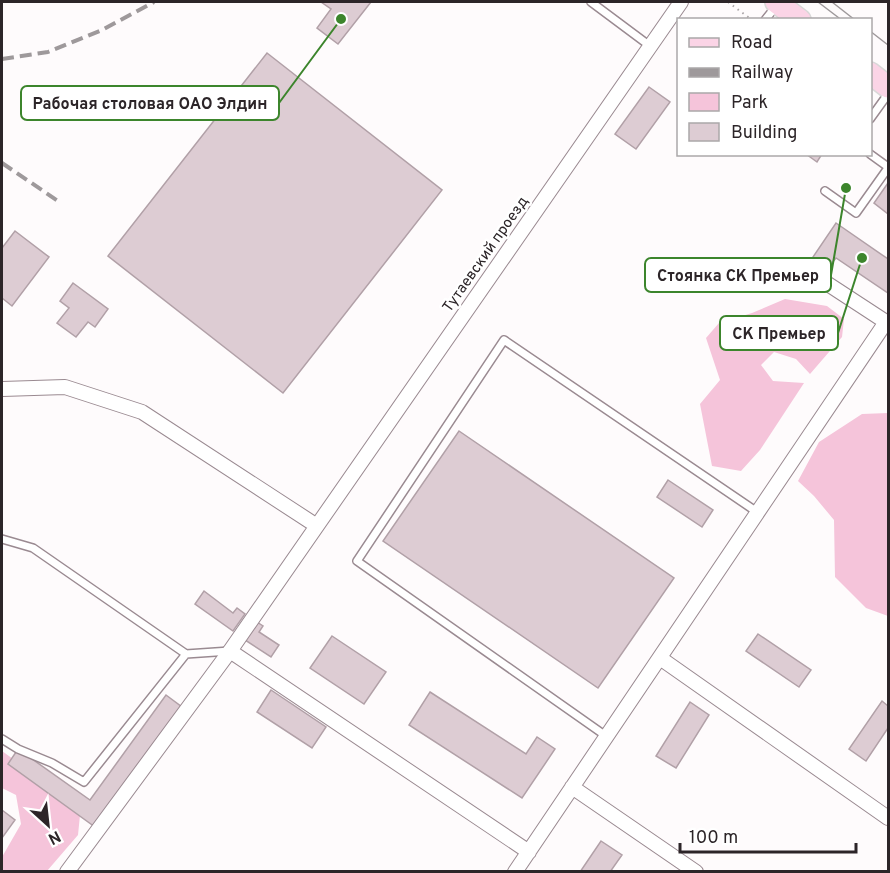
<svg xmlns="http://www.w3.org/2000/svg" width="890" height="873" font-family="Overpass,sans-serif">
<rect width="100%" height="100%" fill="#fefbfc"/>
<!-- green -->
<path fill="#f5c4da" d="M 785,299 L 827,306 L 844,319 L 842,337 L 810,374 L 796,359 L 774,352 L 761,365 L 773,381 L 804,383 L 760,450 L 741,471 L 712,466 L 700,404 L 720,380 L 706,338 L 719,323 L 752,313 Z
M 888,413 L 888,616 L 866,608 L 835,577 L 834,520 L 814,496 L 798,481 L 819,442 L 862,414 Z
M 2,751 L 49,785 L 80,815 L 78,835 L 47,871 L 2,871 L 2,857 L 21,824 L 16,795 L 2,788 Z"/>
<!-- building -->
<path fill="#ddccd3" stroke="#b1a0a7" stroke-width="1.5" d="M 321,2 L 371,2 L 338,44 L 317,28 L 331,9 Z
M 267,53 L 442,190 L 283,393 L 108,256 Z
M 649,87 L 670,102 L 636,149 L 615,134 Z
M 806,154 L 822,154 L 817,162 Z
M 888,183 L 888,214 L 874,203 Z
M 836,223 L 888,259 L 888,293 L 836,258 L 828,268 L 813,257 Z
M 15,231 L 49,257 L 12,306 L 2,298 L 2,248 Z
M 73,283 L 108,309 L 95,327 L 88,322 L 76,337 L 57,323 L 69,308 L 60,301 Z
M 459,431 L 674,578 L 598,688 L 383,541 Z
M 668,480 L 713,510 L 702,527 L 657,497 Z
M 204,591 L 233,613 L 237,608 L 245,614 L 233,631 L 195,604 Z
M 257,622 L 263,626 L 259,632 L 279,645 L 271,657 L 245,640 Z
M 758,634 L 811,670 L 799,687 L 746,651 Z
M 332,636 L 386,672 L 364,704 L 310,668 Z
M 271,690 L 326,727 L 312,748 L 257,712 Z
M 430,692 L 526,754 L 537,737 L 555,749 L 522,798 L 409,725 Z
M 166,695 L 182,707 L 95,827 L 8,764 L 18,749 L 90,800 Z
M 882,701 L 888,706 L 888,728 L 866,761 L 849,749 Z
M 690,702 L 709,715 L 676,768 L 656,756 Z
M 2,810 L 15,820 L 2,838 Z
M 601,841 L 622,855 L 610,872 L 580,872 Z"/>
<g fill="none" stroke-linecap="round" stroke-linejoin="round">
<!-- service casing -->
<g stroke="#9a8a91" stroke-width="10">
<path id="service" d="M 591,2 L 650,46
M 765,20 L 777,5
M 870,119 L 888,94
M 870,154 L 888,167
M 825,191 L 856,213 L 888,168
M 2,539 L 33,548 L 186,654 L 230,651
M 606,736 L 357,561 L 504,340 L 757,512
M 2,739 L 18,749 L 52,763 L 84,782 L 186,654"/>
</g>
<!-- minor casing -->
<g stroke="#9a8a91" stroke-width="16">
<path id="minor" d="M 808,271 L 886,322
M 2,389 L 65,387 L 142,412 L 317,526
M 230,651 L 529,852
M 660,658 L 888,818
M 572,787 L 696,872
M 67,872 L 230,651 L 681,2
M 515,872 L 886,322 L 888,323"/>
</g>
<!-- primary casing -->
<g stroke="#d9d8d8" stroke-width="24">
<path id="primary" d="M 776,2 L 800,20
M 870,73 L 888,87"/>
</g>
<!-- path -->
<path stroke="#a9a4a6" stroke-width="2" stroke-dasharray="1.5 4.5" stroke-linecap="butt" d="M 728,2 L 752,20"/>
<!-- service -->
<use href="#service" stroke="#fff" stroke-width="7"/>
<!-- minor -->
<use href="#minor" stroke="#fff" stroke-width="14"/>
<!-- primary -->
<use href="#primary" stroke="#fbd4e6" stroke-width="21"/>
<!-- tram -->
<path stroke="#9e999b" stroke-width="1.5" d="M 818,2 L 839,18
M 832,2 L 855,20
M 870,31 L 888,45"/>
<!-- rail -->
<path stroke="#9e999b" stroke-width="4" stroke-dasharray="12 6" stroke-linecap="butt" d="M 2,59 L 48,52 L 102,30 L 154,2
M 2,163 L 58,201"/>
</g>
<g text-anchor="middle" stroke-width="5" stroke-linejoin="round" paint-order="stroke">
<!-- street labels -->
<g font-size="15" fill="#2c2528" stroke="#fff">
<text transform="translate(485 254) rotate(-55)" y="5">Тутаевский проезд</text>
</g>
</g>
<!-- callouts -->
<path fill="none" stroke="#3c852c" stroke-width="2" d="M341 19L279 103M846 188L831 275M862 258L838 333"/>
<g fill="#3c852c" stroke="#fff" stroke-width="2">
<circle cx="341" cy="19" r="6"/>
<circle cx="846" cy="188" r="6"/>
<circle cx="862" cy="258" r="6"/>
</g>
<g fill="#fff" stroke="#3c852c" stroke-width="2">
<rect x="21" y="86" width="258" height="34" rx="6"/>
<rect x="645" y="258" width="186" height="34" rx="6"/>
<rect x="720" y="316" width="118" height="34" rx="6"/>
</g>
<g font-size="16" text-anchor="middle" font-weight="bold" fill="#2c2528">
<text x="150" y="109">Рабочая столовая ОАО Элдин</text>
<text x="738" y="281">Стоянка СК Премьер</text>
<text x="779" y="339">СК Премьер</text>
</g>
<!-- border -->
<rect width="890" height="873" fill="none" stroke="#2c2528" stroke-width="6"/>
<!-- legend -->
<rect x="677" y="18" width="195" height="138" fill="#ffffff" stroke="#aba8a9" stroke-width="1.5"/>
<rect x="689" y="38" width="30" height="9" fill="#fbd4e6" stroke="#aba8a9" stroke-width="1.5"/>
<text x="731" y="48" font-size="18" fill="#2c2528">Road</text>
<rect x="689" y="68" width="30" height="9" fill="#9e999b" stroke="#aba8a9" stroke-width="1.5"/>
<text x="731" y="78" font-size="18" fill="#2c2528">Railway</text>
<rect x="689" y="93" width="30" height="18" fill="#f5c4da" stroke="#aba8a9" stroke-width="1.5"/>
<text x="731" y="108" font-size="18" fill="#2c2528">Park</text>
<rect x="689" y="123" width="30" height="18" fill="#ddccd3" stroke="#aba8a9" stroke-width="1.5"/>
<text x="731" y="138" font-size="18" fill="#2c2528">Building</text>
<!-- north arrow -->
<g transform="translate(48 825) rotate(153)" stroke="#ffffff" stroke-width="4.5" paint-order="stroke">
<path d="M0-4.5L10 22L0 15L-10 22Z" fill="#2c2528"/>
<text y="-9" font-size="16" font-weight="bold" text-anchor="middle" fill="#2c2528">N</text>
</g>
<!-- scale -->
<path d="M680 843v9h176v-9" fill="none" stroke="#2c2528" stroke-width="3"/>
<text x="689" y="843" font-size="18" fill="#2c2528" stroke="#ffffff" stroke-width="4.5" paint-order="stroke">100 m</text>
</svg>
